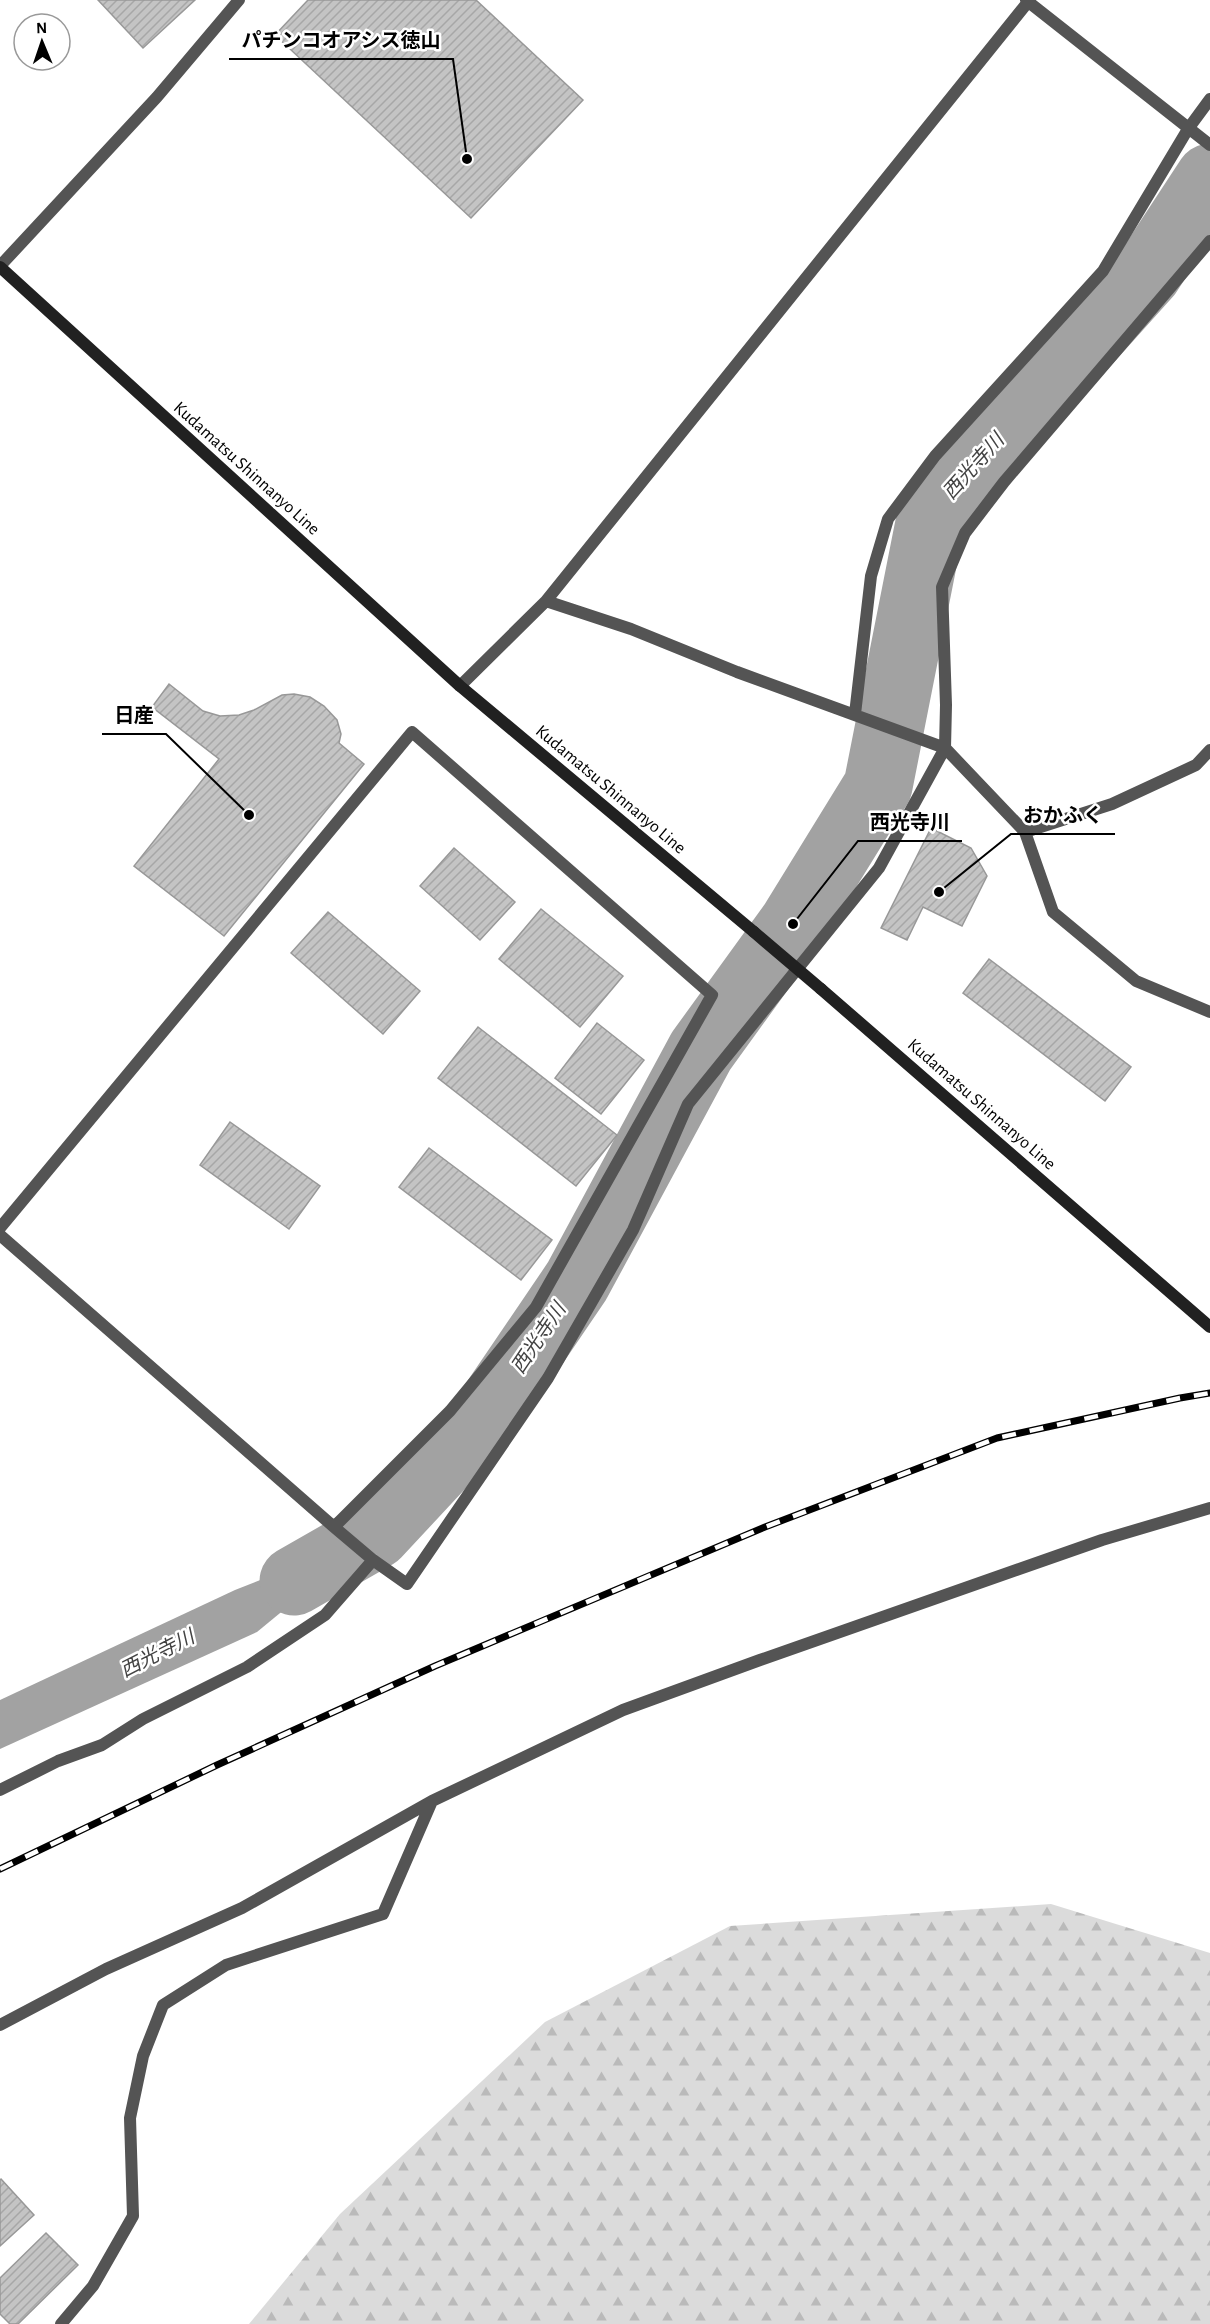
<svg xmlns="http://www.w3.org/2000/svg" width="1210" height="2324" font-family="'Alegreya Sans','Noto Sans JP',sans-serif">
<defs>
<pattern id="forest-firs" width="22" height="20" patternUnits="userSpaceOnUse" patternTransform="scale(1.5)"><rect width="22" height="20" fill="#dbdbdb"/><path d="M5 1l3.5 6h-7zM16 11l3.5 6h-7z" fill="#bababa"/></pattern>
<pattern id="building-hatch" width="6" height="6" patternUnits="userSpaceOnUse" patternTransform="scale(1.5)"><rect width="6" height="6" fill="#c4c4c4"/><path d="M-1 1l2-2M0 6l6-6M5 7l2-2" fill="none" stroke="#a7a7a7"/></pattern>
</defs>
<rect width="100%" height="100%" fill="#fff"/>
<!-- forest -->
<path fill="url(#forest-firs)" d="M 1051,1904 L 1210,1953 L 1210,2324 L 249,2324 L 340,2214 L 545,2022 L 730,1926 Z"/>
<!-- water -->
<path fill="#a2a2a2" d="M 376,1534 L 257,1632 L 0,1749 L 0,1700 L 235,1590 Z"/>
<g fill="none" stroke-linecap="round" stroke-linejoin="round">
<!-- river -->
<path stroke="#a2a2a2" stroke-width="69" d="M 294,1581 L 376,1534 L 484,1418 L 577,1281 L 701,1051 L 793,924 L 878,786 L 932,513 L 1147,274 L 1210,178"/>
</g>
<!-- building -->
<path fill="url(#building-hatch)" stroke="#989898" stroke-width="1.5" d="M 98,0 L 195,0 L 143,48 Z
M 308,0 L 476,0 L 583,100 L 471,218 L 275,35 Z
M 169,684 L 203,711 L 220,716 L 239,715 L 254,710 L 282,695 L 294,694 L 310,697 L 324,706 L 337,720 L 341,734 L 339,743 L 364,764 L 224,936 L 134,866 L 219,759 L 152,707 Z
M 931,828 L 971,848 L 987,876 L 962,926 L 923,907 L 907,940 L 881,928 Z
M 454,848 L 515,902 L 480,940 L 420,886 Z
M 541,909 L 623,976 L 580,1027 L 499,959 Z
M 328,912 L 420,991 L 383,1034 L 291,953 Z
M 989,959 L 1131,1067 L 1105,1101 L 963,993 Z
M 597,1023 L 644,1060 L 601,1114 L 555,1078 Z
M 478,1027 L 617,1135 L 576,1186 L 438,1078 Z
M 230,1122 L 320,1186 L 289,1229 L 200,1165 Z
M 429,1148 L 552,1240 L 521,1280 L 399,1187 Z
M 1,2179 L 34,2215 L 0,2246 L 0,2180 Z
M 46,2233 L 78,2265 L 18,2324 L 10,2324 L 0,2314 L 0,2278 Z"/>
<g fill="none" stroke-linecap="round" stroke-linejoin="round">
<!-- street -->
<path stroke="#545454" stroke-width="12" d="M 1026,0 L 1210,145
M 0,266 L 157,97 L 239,0
M 546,601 L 631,629 L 737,672 L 945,748 L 1025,832 L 1053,912 L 1136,981 L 1210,1012
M 460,686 L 546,601 L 1028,2
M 855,714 L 871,576 L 888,519 L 935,456 L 1103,271 L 1188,129 L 1210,99
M 1025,832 L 1112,804 L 1196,765 L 1210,750
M 0,1228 L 412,732 L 712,995 L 536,1307 L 450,1411 L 334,1527
M 0,1235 L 334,1527 L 373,1560 L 407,1584 L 548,1378 L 633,1230 L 688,1104 L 879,868 L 945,748 L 946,705 L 942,587 L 965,533 L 1004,482 L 1210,241
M 0,1790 L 58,1761 L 102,1745 L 143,1719 L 247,1667 L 325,1615 L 373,1560
M 0,2025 L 106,1969 L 242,1908 L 432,1801 L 623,1710 L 760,1660 L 1102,1540 L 1210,1508
M 61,2324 L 93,2286 L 133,2216 L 130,2118 L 143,2056 L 163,2005 L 226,1965 L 383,1914 L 432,1801"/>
<!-- secondary -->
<path stroke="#212121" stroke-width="12" d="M 0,267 L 460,686 L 754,932
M 821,989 L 1210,1327"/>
<!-- rail casing -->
<g stroke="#000" stroke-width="7">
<path id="rail" d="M 0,1869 L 217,1765 L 435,1666 L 765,1527 L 997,1438 L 1180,1398 L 1210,1393"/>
</g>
<!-- rail -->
<use href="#rail" stroke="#fff" stroke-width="4.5" stroke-dasharray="14" stroke-linecap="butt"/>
<!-- secondary-bridge -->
<path stroke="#212121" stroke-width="12" d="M 754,932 L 821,989"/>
</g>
<g text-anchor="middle" stroke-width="5" stroke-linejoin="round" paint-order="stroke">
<!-- street labels -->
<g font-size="18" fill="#000" stroke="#fff">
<text transform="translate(247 468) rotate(42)" y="6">Kudamatsu Shinnanyo Line</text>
<text transform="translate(611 789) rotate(40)" y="6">Kudamatsu Shinnanyo Line</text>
<text transform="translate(982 1104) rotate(41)" y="6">Kudamatsu Shinnanyo Line</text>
</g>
<!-- water labels -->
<g font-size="20" font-style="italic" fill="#434343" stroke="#fff">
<text transform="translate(973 466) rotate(-48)" y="7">西光寺川</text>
<text transform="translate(538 1338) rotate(-56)" y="7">西光寺川</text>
<text transform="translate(157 1653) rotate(-27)" y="7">西光寺川</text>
</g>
</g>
<!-- callouts -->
<path fill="none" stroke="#000" stroke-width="2" d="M467 159L453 59H229M249 815L166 734H102M939 892L1011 834H1115M793 924L858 841H962"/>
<g fill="#000" stroke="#fff" stroke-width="2">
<circle cx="467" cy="159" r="6"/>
<circle cx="249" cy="815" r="6"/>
<circle cx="939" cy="892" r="6"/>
<circle cx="793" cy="924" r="6"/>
</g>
<g font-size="20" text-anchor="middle" font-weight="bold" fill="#000" stroke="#fff" stroke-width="5" stroke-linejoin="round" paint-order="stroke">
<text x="341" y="47">パチンコオアシス徳山</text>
<text x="134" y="722">日産</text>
<text x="1063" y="822">おかふく</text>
<text x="910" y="829">西光寺川</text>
</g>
<!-- north arrow -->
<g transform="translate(42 42) rotate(358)"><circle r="28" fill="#ffffff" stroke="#999999" stroke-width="1.5"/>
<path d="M0-4.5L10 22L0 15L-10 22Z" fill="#000000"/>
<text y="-9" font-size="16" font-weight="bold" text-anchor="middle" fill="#000000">N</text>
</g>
</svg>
